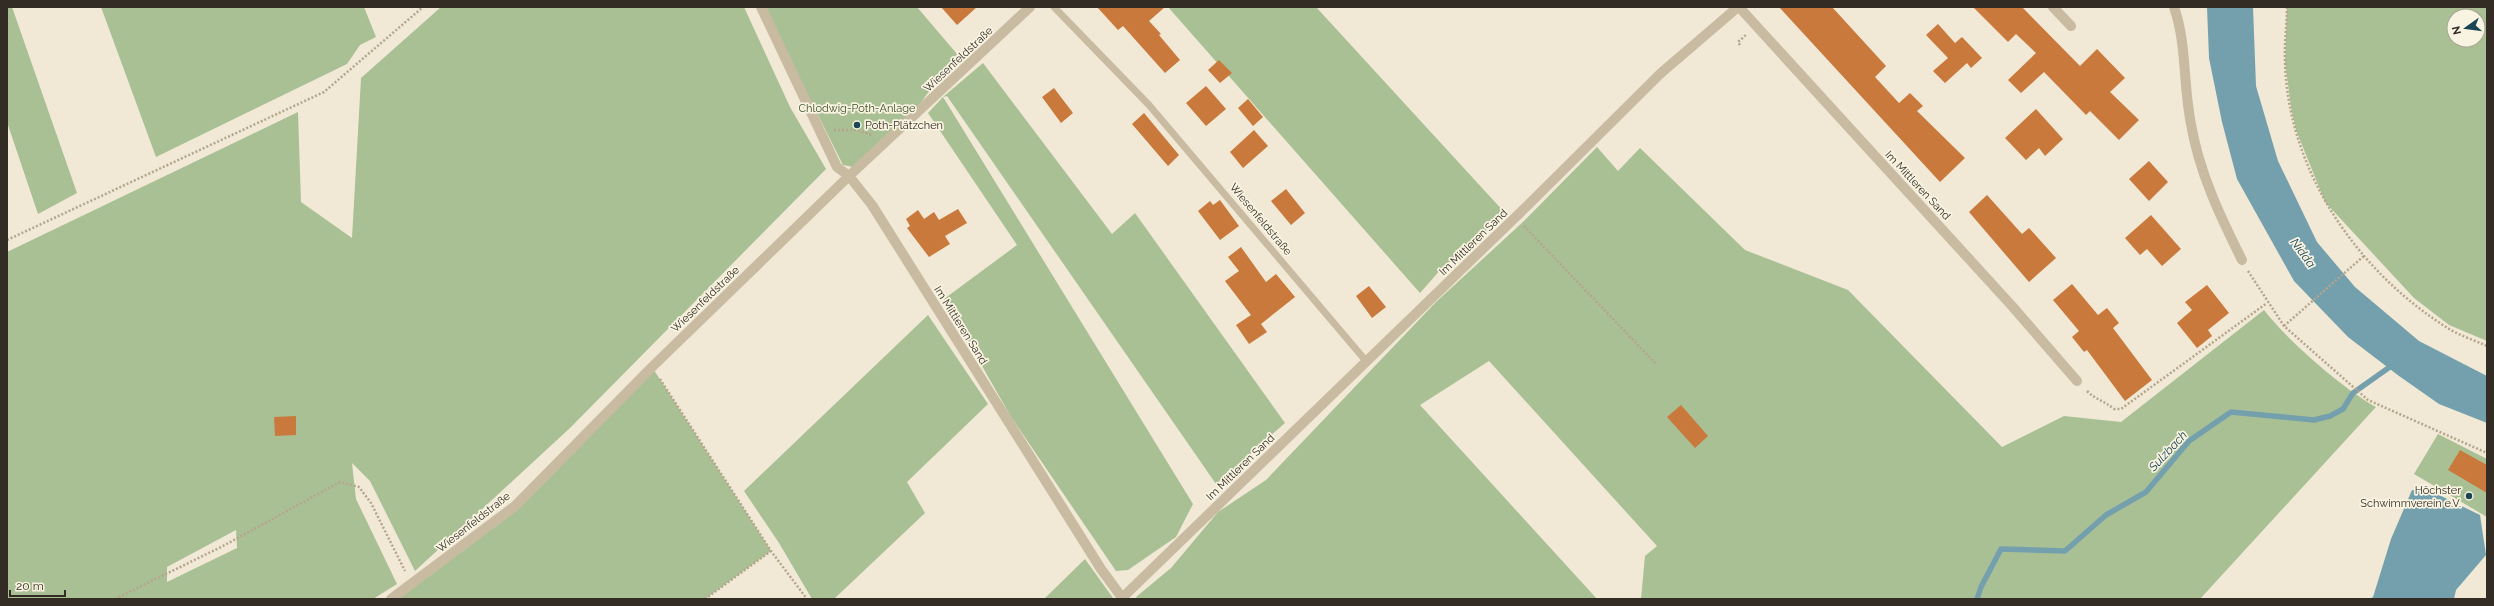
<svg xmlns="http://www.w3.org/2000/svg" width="2494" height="606" font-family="Raleway,sans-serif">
<rect width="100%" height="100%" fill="#f1e9d5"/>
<!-- green -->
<path fill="#a9c095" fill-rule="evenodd" d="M 7,7 L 12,7 L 77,193 L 38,214 L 7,122 Z
M 101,7 L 364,7 L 376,37 L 360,45 L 347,64 L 156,157 Z
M 441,7 L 744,7 L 790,107 L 826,169 L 570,428 L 415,571 L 370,481 L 352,463 L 356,499 L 397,584 L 373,599 L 7,599 L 7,252 L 298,112 L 301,202 L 352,238 L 361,78 ZM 236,530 L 237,548 L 167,582 L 167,567 Z
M 764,7 L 917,7 L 957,54 L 913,113 L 853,167 L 843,165 Z
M 1168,7 L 1316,7 L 1506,214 L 1442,268 L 1420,293 Z
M 2287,7 L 2487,7 L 2487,341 L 2449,325 L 2414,298 L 2325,202 L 2296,130 L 2291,107 L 2285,62 ZM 2454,16 L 2478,16 L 2478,40 L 2454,40 Z
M 983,63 L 1112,234 L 1135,213 L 1285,423 L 1216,484 L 947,96 L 943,97 L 1193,504 L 1176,537 L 1128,570 L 1116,571 L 1011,417 L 944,299 L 1017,245 L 928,113 L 943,97 Z
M 1597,147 L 1618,171 L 1640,148 L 1745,250 L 1848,290 L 2002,447 L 2064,416 L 2121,422 L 2264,310 C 2288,341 2342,388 2376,407 L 2200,599 L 1641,599 L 1645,556 L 1657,546 L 1489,361 L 1420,405 L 1597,599 L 1138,599 L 1136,597 L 1171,568 L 1218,512 L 1266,480 L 1436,302 L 1524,221 Z
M 928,315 L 988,404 L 907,482 L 925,513 L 834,599 L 812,599 L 779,543 L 744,491 Z
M 652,367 L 771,551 L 705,599 L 391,599 L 515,506 Z
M 2438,434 L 2487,459 L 2487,517 L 2414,474 Z
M 1085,559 L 1113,598 L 1111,599 L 1044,599 Z"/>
<!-- water -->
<path fill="#74a0ae" d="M 2207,7 L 2253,7 L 2256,86 L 2278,161 L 2317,242 L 2355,287 L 2419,341 L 2487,376 L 2487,423 L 2439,404 L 2399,376 L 2348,337 L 2294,281 L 2237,179 L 2222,122 L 2209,58 Z
M 2412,490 L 2437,494 L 2480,515 L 2486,555 L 2456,590 L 2454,599 L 2370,599 L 2373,597 L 2391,539 Z"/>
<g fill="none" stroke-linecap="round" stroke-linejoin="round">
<!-- stream -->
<path stroke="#74a0ae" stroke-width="5.5" d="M 1977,599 L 1981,587 L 2001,549 L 2065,551 L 2106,515 L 2146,492 L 2189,441 L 2231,412 L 2314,420 L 2330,416 L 2343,409 L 2353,393 L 2394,364"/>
</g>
<!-- building -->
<path fill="#c9793b" d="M 941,7 L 977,7 L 957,25 Z
M 1097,7 L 1165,7 L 1149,21 L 1161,34 L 1159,35 L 1180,60 L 1165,73 L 1123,26 L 1118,30 Z
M 1779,7 L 1832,7 L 1886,66 L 1875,77 L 1899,103 L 1910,93 L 1923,106 L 1917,111 L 1965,158 L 1940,182 Z
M 1973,7 L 2022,7 L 2080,66 L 2097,49 L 2125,78 L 2110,92 L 2139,120 L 2119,140 L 2090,111 L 2086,115 L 2044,72 L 2021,93 L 2008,80 L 2036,53 L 2016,34 L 2008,42 Z
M 1938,24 L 1955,43 L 1962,37 L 1982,58 L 1971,68 L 1967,63 L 1945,83 L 1933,71 L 1948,58 L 1926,35 Z
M 1219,60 L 1232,73 L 1220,83 L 1208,70 Z
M 1206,86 L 1226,109 L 1206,126 L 1186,103 Z
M 1054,88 L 1073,113 L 1061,123 L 1042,97 Z
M 1248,99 L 1263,117 L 1253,126 L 1238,108 Z
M 2036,109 L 2063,139 L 2045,156 L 2039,148 L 2026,160 L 2005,138 Z
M 1144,113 L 1179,155 L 1168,166 L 1132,124 Z
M 1254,130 L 1268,146 L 1243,168 L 1230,152 Z
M 2149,161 L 2168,182 L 2149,201 L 2129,179 Z
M 1286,189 L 1305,213 L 1291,225 L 1271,201 Z
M 1987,195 L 2022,234 L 2029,228 L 2056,258 L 2029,282 L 1969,212 Z
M 1220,200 L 1239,226 L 1220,240 L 1198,211 L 1210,201 L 1213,205 Z
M 958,209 L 967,223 L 945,236 L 950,244 L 929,257 L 907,228 L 910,226 L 906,219 L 918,210 L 924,219 L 934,212 L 939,220 Z
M 2151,215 L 2181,249 L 2162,266 L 2147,249 L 2140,255 L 2125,238 Z
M 1241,247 L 1266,282 L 1276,274 L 1295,297 L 1261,324 L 1267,332 L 1249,344 L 1236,325 L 1251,315 L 1225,281 L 1239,271 L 1228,257 Z
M 2072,284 L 2098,315 L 2107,308 L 2119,323 L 2113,328 L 2152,380 L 2125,401 L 2087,350 L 2084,352 L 2072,337 L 2079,331 L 2053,300 Z
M 2207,285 L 2229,313 L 2208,330 L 2212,336 L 2197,348 L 2177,323 L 2192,310 L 2185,302 Z
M 1369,286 L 1386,307 L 1372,318 L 1356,296 Z
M 1681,405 L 1708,436 L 1695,448 L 1667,417 Z
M 296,416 L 296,435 L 275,436 L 274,417 Z
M 2460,450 L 2487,465 L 2487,493 L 2448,470 Z"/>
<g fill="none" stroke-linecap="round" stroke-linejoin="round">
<!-- path -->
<path stroke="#b4a58b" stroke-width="2.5" stroke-dasharray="2 2" stroke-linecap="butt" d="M 2287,7 C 2287,25 2284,44 2285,62 C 2288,170 2356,270 2446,327 C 2458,335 2474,340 2487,346
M 1740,45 L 1738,42 L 1747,34
M 834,130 L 857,130 L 872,135
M 1524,226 L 1657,365
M 7,240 L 324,92 L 423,7
M 2248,271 L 2284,326 L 2368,400 L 2487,453
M 2284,326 L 2365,255
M 660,379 L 771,551 L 807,599
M 2087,391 C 2096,400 2103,400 2114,409 L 2121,409 L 2267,303
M 115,599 L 223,546 L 340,482 L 359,487 L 371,503 L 405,571
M 705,599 L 771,551"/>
<!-- lane -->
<path stroke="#c9bba1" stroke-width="7" d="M 1054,7 L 1149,105 L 1366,361"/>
<!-- street -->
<path stroke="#c9bba1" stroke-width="10" d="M 761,7 L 837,167 L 849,176 L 872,205 L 1101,569 L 1123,599
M 1739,7 L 2012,306 L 2077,381
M 2053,7 L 2071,26
M 2174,7 C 2187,44 2183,85 2191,124 C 2199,172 2220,216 2242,260
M 391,599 L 515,506 L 652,367 L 849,176 L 1030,7
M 1121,599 L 1528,205 L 1661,73 L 1738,7"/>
</g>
<!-- markers -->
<g fill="#194555" stroke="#f9f3e1" stroke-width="1.5">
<circle cx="857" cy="125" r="4"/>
<circle cx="2469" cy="496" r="4"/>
</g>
<g text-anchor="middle" stroke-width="3.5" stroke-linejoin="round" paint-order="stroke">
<!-- street labels -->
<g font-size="11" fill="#332c24" stroke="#f9f3e1">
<text transform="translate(958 59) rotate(-43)" y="4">Wiesenfeldstraße</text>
<text transform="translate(1918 185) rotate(47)" y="4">Im Mittleren Sand</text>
<text transform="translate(1261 219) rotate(50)" y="4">Wiesenfeldstraße</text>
<text transform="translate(1473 242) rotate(-44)" y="4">Im Mittleren Sand</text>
<text transform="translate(705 299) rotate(-44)" y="4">Wiesenfeldstraße</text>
<text transform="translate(961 325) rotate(58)" y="4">Im Mittleren Sand</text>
<text transform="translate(1240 467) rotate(-44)" y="4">Im Mittleren Sand</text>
<text transform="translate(473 522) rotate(-38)" y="4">Wiesenfeldstraße</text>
</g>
<!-- park labels -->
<g font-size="11" fill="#3a5127" stroke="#f9f3e1">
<text x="857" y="112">Chlodwig-Poth-Anlage</text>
</g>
<!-- poi labels -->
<g font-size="11" fill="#332c24" stroke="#f9f3e1" text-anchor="start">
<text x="865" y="129">Poth-Plätzchen</text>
<text x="2461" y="494" text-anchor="end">Höchster<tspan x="2461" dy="13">Schwimmverein e.V.</tspan></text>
</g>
<!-- water labels -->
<g font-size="12" font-style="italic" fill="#194555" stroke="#f9f3e1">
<text transform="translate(2303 253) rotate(54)" y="4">Nidda</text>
<text transform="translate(2168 451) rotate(-47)" y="4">Sulzbach</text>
</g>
</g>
<!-- border -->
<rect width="2494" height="606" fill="none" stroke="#332c24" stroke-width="16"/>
<!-- north arrow -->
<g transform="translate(2466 28) rotate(256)"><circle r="19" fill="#f9f3e1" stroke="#aaa395"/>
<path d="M0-3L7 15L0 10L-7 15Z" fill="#194555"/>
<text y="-6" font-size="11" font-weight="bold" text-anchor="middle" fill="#332c24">N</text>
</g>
<!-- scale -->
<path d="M10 590v6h55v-6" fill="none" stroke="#332c24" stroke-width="2"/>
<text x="16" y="590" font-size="12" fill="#332c24" stroke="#f9f3e1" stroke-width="3" paint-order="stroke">20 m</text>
</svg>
